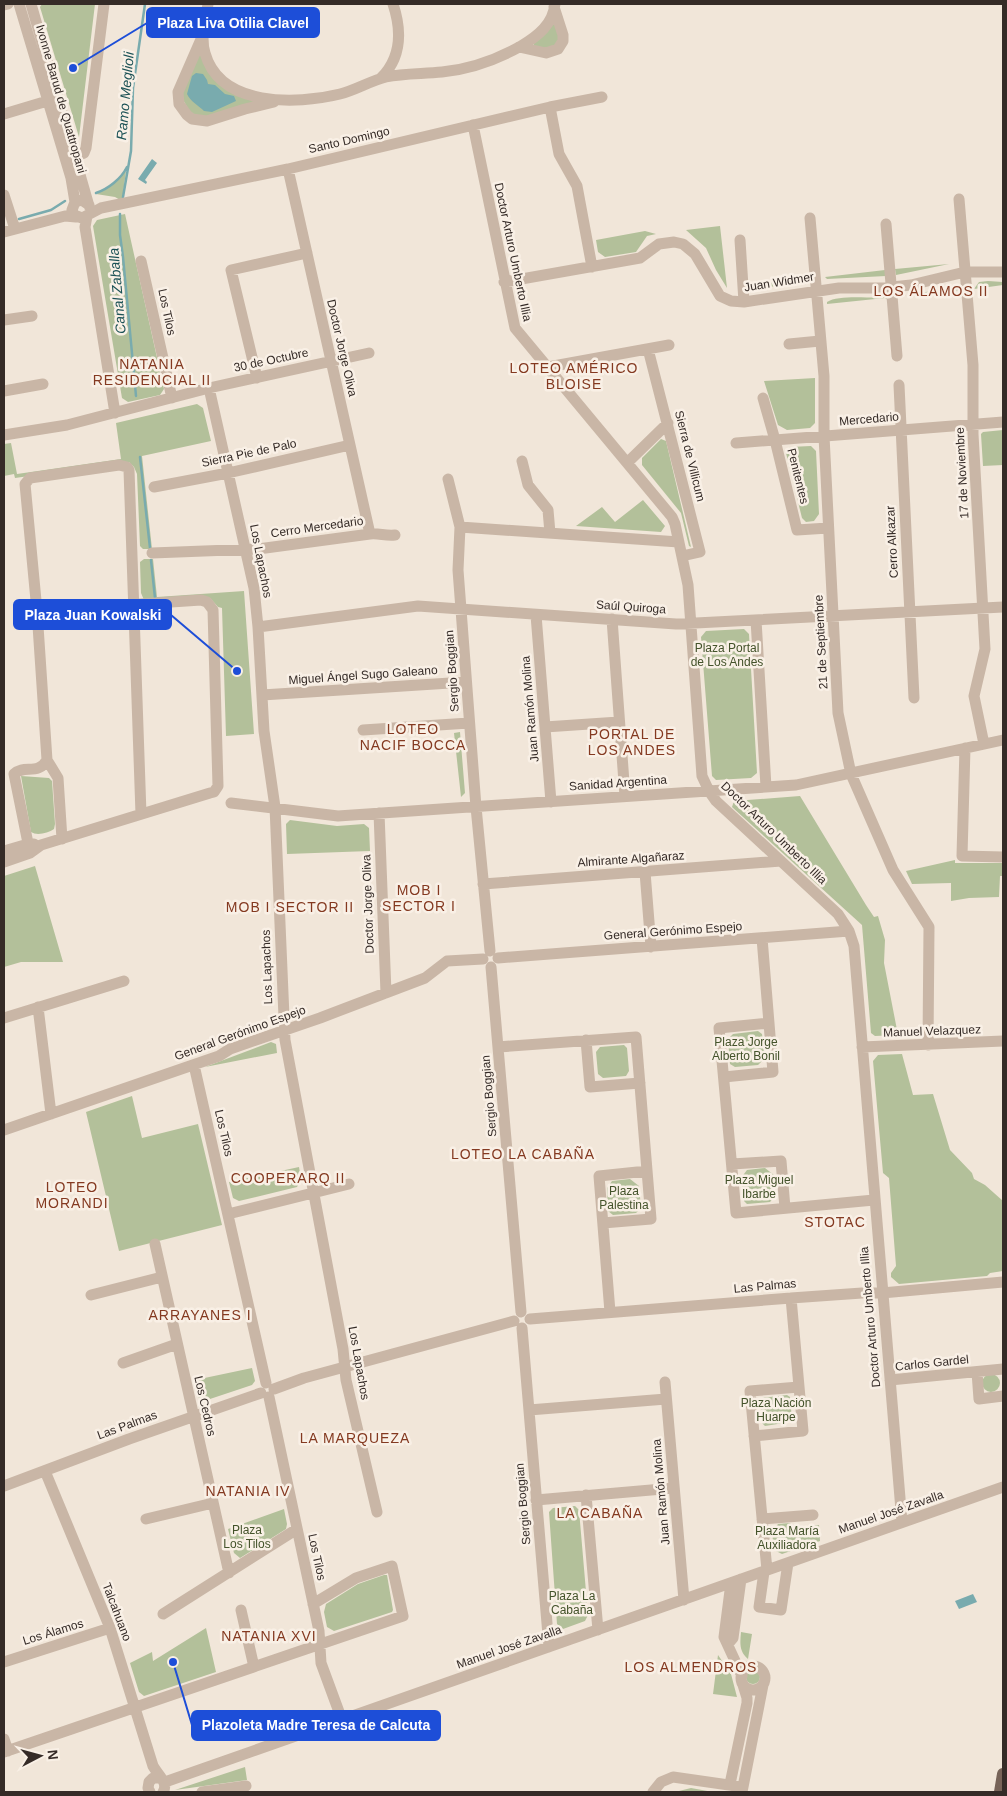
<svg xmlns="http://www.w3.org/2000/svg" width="1007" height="1796" font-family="Arial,sans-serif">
<rect width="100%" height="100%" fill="#f1e6d9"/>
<!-- green -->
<path fill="#b3c09a" d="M 42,4 L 95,4 L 79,137 L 40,7 Z
M 554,22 L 559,30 L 558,43 L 549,49 L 533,47 L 534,43 Z
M 200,53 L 204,63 L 257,101 L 210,118 L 191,114 L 182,98 L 182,93 Z
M 126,171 L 122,201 L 115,197 L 96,194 L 111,186 Z
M 125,214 L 164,389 L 160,395 L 128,402 L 122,398 L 93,226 L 97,220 Z
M 720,226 L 727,288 L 716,270 L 706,248 L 686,230 Z
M 645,231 L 656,234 L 647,236 L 636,252 L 605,257 L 598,252 L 596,240 Z
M 949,264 L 896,275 L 895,269 Z
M 885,270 L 886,276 L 827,279 L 825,277 Z
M 807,279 L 805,282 L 748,290 L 748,285 Z
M 988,281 L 1003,282 L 1003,285 L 974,289 L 979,282 Z
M 953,285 L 960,290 L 900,296 L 897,299 L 897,297 L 926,292 Z
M 888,297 L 888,300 L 885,298 L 827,304 L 827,302 C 839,294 872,299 888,297 Z
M 815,378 L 815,423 L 810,428 L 787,430 L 778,425 L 764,381 Z
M 197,404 L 203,408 L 211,441 L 142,456 L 152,549 L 143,549 L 140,546 L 137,474 L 134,467 L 129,462 L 15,478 L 14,474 L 4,476 L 4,444 L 11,443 L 17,474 L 121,459 L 116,423 Z
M 1003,430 L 1003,465 L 983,466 L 981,434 L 983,432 Z
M 661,439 L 666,441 L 691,547 L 689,546 L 681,513 L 642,465 L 642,458 Z
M 811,446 L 816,451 L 819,514 L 814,521 L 806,522 L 802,518 L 786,453 L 790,447 Z
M 643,500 L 665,526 L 661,532 L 576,526 L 602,507 L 615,522 Z
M 144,559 L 153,559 L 157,597 L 244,591 L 254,734 L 226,736 L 222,608 L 218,607 L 210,598 L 144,600 L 141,593 L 140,562 Z
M 744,629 L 749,634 L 757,773 L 751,778 L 716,780 L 712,776 L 701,637 L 706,631 Z
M 460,732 L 465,793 L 461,797 L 454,733 Z
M 21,776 L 49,778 L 52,781 L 55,824 L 54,829 C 48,833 37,836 31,832 Z
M 800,796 L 866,905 L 874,917 L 878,916 L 885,940 L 884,963 L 898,1035 L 875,1036 L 871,1033 L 862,925 L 732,807 L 734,801 Z
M 290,820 L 337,826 L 364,824 L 369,828 L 370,851 L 287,854 L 286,824 Z
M 955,860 L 955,863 L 1003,863 L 1003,876 L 1000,876 L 999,897 L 969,898 L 951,901 L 951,883 L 912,884 L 906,871 Z
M 35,866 L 63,962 L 21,962 L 4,967 L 4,876 Z
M 758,1031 L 762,1034 L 765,1058 L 758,1065 L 735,1067 L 730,1064 L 728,1039 L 733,1034 Z
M 271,1042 L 276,1044 L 277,1053 L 205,1067 Z
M 624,1045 L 627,1048 L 629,1071 L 626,1076 L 603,1078 L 598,1074 L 596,1052 L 600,1047 Z
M 902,1054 L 913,1095 L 933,1094 L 950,1150 L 972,1173 L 974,1179 L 985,1185 L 1003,1201 L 1003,1271 L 990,1273 L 987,1276 L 899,1284 L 891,1277 L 891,1273 L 896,1266 L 889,1178 L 883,1173 L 873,1061 L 878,1055 Z
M 132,1096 L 142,1138 L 198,1124 L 222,1225 L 119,1251 L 86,1112 Z
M 299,1167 L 301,1180 L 297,1187 L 239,1201 L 233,1198 L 229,1182 Z
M 765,1168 L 774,1175 L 776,1195 L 770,1202 L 747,1204 L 744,1201 L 741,1178 L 747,1170 Z
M 630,1179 L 639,1186 L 641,1208 L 636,1213 L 613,1215 L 608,1211 L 607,1188 L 612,1181 Z
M 252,1368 L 255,1381 L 252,1385 L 204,1401 L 198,1397 L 195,1380 Z
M982 1383a9 9 0 1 1 18 0a9 9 0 1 1-18 0Z
M 787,1395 L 790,1397 L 792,1420 L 790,1422 L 765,1426 L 762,1423 L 760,1400 L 762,1398 Z
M 575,1506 L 579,1510 L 588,1615 L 585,1621 L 563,1629 L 557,1624 L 549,1512 L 553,1508 Z
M 284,1509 L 287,1524 L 286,1529 L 240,1558 L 234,1553 L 228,1529 Z
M 790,1523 L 794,1527 L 819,1525 L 820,1541 L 782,1554 L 774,1550 L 772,1532 L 778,1524 Z
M 384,1575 L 387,1575 L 393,1610 L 392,1612 L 334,1631 L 327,1627 L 324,1612 L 326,1604 L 358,1584 Z
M 206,1628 L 216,1672 L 144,1696 L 139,1692 L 130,1663 L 152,1652 L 153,1661 Z
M 741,1632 L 752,1634 L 748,1659 C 739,1651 740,1643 741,1632 Z
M 718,1655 L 731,1674 L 737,1697 L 713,1694 Z
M746 1677a7 7 0 1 1 14 0a7 7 0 1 1-14 0Z
M 245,1767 L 247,1780 L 175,1790 Z
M 691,1788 L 713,1792 L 675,1792 Z"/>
<!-- water -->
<path fill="#79abae" d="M 196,73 L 203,74 L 207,80 L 208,84 L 215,85 L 225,94 L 234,96 L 236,101 L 212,112 L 204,111 C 199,106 190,101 187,94 L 192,76 Z
M 152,159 L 157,163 L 145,180 L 147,182 L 146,184 L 138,179 Z
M 973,1594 L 977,1602 L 959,1609 L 955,1601 Z"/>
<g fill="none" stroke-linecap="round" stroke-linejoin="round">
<!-- stream -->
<path stroke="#79abae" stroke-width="2.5" d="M 96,193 C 108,189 121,179 127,167
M 123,197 L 131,151 L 133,88 L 145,4
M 120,214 L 120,235 L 123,257 L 136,396
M 19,219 L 51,210 L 65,201
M 140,457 L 150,548
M 151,560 L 155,598"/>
<!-- minor -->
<path stroke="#c9b6a6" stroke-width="11" d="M 19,4 L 71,178 L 75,202
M 31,4 L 89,206
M 208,4 C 206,19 200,37 205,53 C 220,107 296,105 340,94 C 356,90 370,81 386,77 C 404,73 423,74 442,72 C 471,69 496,60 521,46 C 538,36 553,24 555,4
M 4,5 L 8,4
M 202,37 L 178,92 L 179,104 L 187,115 L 192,119 L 207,121 L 245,109 L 274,102
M 519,47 L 546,53 L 558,49 L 563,41 L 563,35 L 554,7
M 381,78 C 402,57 402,31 393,4
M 550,107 L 559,154 L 577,186 L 592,267
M 4,114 L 54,99
M 473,125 L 515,328 L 672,517 L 675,524 L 688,585 L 702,776 L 709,791 L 716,801 L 838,914 L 849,931 L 854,946 L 902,1522
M 68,159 L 84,153 L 86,148 L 104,4
M 288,169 L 370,534
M 4,195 L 15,229
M 959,199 L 973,365 L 973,434 L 985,649 L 974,696 L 984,744
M 89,205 L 82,200 L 75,202 L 72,210 L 74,215 L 82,218 L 101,208 L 288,169 L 550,107 L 602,97
M 87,216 L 85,227 L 115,413
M 810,218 L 824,376 L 824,436 L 838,713 L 851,774 L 893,870 L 929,927 L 928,1045
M 886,224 L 897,356
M 4,232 L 65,216 L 76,217
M 740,240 L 744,302
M 141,261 L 172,398
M 504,282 L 640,258 L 659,244 L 674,242 L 683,244 L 695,254 L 720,296 L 731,301 L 744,302 L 839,288 L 883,288 L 911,285 L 965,272 L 1003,272
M 4,320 L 32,316
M 789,344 L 820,341
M 648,349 L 700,552 L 682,556
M 548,367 L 669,345
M 257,378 L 231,270 L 307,253
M 899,385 L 914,698
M 209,388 L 254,588 L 258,627 L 264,731 L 275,807 L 285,1040 L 343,1349 L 346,1380 L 377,1512
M 4,391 L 43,384
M 763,398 L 775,440 L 797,530 L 828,528
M 4,435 L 67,425 L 209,388 L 369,353
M 736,443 L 1003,422
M 522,461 L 528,485 L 548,510 L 550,533
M 627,463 L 668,423
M 448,479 L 460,527 L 458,570 L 476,807 L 490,951
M 154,487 L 228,473 L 350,445
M 460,527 L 679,542
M 152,553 L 258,549 L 370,534 C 379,533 385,536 395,535
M 536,615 L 551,802
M 612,619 L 625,796
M 756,620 L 766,787
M 258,627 L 418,606 L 676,624 L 1003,607
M 262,695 L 466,682
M 545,727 L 619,722
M 363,730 L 469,723
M 965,748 L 962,856 L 1003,857
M 47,760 L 58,778 L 62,839
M 231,803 L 338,816 L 796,785 L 1003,740
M 379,813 L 386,993
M 4,851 L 28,844 L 34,844
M 30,853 L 14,774 C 24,764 38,776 47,760 L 37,611 L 25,484 L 30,478 L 119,465 L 127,467 L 129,470 L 141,814
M 4,862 L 30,853 L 41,845 L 210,793 L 214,792 L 218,786 L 213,610 L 207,602 L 201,600 L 37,611
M 645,872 L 651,947
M 483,884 L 781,861
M 498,958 L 849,931
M 491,967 L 521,1312
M 38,1007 L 51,1114
M 4,1018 L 124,981
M 769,1023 L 719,1028 L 736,1213 L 874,1200
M 586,1040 L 590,1087 L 640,1083
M 498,1047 L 636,1037 L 651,1219 L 603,1223
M 862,1047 L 1003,1041
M 194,1065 L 266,1383
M 724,1077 L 773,1072 L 762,938
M 4,1130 L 219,1056 L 230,1049 L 320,1018 L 425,978 L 447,961 L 483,959
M 732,1164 L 781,1161 L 785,1208
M 228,1214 L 349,1184
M 155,1244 L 229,1573
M 91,1295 L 162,1277
M 610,1312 L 599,1176 L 647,1171
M 530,1319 L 791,1298 L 862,1293 L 882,1293 L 1003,1282
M 522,1328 L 549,1647
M 123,1363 L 177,1344
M 977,1372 L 979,1399 L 1003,1396
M 890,1380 L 1003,1369
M 665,1382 L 684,1600
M 274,1389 L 304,1378 L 514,1321
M 269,1397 L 319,1631 L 321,1663 L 342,1720
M 529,1410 L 666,1399
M 754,1436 L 803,1431 L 791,1298
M 45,1471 L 110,1628 L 153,1766 C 158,1775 169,1783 163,1792
M 4,1486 L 129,1439 L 261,1393
M 586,1495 L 598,1630
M 536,1500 L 674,1488
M 146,1519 L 213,1503
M 762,1519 L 813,1515
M 767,1570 L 750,1391 L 799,1387
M 764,1572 L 759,1607 L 781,1610 L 788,1563
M 731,1583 L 724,1637 L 742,1676
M 241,1610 L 254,1667
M 163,1614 L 297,1529
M 728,1644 L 733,1638 L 741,1579
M 4,1662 L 110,1628
M741 1678a12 12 0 1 1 24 0a12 12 0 1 1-24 0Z
M 4,1739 L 8,1751
M 4,1752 L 403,1616 L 392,1566 L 356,1578 L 313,1604
M 165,1782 L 1003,1487
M 730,1784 L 747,1703 L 747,1698 L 743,1685
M 743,1787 L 763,1685
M 150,1792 L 148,1788 L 149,1782 L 153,1778 L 160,1778
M 202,1792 L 246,1786
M 653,1792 L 661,1782 L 673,1777 L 743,1787 L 742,1792"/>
<!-- major -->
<path stroke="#776358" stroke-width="12" d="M 1000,1792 L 1003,1774"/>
</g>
<g text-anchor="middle" stroke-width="5" stroke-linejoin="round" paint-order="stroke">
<!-- street labels -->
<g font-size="12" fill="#352b27" stroke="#f9f0e6">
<text transform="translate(61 99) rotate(74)" y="4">Ivonne Barud de Quattropani</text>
<text transform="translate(349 140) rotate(-13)" y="4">Santo Domingo</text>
<text transform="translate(513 252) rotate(78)" y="4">Doctor Arturo Umberto Illia</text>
<text transform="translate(779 282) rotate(-9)" y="4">Juan Widmer</text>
<text transform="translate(167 312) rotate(78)" y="4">Los Tilos</text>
<text transform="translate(342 348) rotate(77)" y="4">Doctor Jorge Oliva</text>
<text transform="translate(271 360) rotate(-12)" y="4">30 de Octubre</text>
<text transform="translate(869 419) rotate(-5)" y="4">Mercedario</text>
<text transform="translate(249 453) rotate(-12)" y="4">Sierra Pie de Palo</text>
<text transform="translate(690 456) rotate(76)" y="4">Sierra de Villicum</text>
<text transform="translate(962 473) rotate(-93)" y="4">17 de Noviembre</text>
<text transform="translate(798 476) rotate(76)" y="4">Penitentes</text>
<text transform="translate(317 527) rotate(-8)" y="4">Cerro Mercedario</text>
<text transform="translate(892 542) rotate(-93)" y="4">Cerro Alkazar</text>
<text transform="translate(261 561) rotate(79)" y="4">Los Lapachos</text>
<text transform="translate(631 607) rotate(4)" y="4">Saúl Quiroga</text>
<text transform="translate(821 642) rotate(-93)" y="4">21 de Septiembre</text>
<text transform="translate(452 671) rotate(-94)" y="4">Sergio Boggian</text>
<text transform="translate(363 675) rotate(-4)" y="4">Miguel Ángel Sugo Galeano</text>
<text transform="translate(530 709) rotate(-95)" y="4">Juan Ramón Molina</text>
<text transform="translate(618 783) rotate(-4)" y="4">Sanidad Argentina</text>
<text transform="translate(774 833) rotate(44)" y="4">Doctor Arturo Umberto Illia</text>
<text transform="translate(631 859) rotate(-4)" y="4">Almirante Algañaraz</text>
<text transform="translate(368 904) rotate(-92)" y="4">Doctor Jorge Oliva</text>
<text transform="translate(673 931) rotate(-4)" y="4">General Gerónimo Espejo</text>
<text transform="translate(267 967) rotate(-92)" y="4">Los Lapachos</text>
<text transform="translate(932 1031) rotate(-2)" y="4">Manuel Velazquez</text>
<text transform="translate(240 1033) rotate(-20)" y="4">General Gerónimo Espejo</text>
<text transform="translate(489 1096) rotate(-95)" y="4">Sergio Boggian</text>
<text transform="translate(224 1133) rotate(77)" y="4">Los Tilos</text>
<text transform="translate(765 1286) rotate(-5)" y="4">Las Palmas</text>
<text transform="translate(870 1317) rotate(-95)" y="4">Doctor Arturo Umberto Illia</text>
<text transform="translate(359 1363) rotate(80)" y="4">Los Lapachos</text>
<text transform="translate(932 1363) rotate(-6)" y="4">Carlos Gardel</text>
<text transform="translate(205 1406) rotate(77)" y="4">Los Cedros</text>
<text transform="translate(127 1425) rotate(-20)" y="4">Las Palmas</text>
<text transform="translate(661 1492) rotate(-95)" y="4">Juan Ramón Molina</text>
<text transform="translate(523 1504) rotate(-95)" y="4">Sergio Boggian</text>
<text transform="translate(891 1512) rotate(-19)" y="4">Manuel José Zavalla</text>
<text transform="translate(317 1557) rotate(78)" y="4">Los Tilos</text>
<text transform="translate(117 1612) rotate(69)" y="4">Talcahuano</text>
<text transform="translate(53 1632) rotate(-17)" y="4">Los Álamos</text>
<text transform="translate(509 1647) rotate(-19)" y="4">Manuel José Zavalla</text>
</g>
<!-- park labels -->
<g font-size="12" fill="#44532b" stroke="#f9f0e6">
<text x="727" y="652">Plaza Portal<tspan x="727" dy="14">de Los Andes</tspan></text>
<text x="746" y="1046">Plaza Jorge<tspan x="746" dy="14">Alberto Bonil</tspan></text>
<text x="759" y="1184">Plaza Miguel<tspan x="759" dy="14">Ibarbe</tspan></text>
<text x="624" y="1195">Plaza<tspan x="624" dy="14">Palestina</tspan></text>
<text x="776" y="1407">Plaza Nación<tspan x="776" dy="14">Huarpe</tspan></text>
<text x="247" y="1534">Plaza<tspan x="247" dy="14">Los Tilos</tspan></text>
<text x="787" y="1535">Plaza María<tspan x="787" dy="14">Auxiliadora</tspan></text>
<text x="572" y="1600">Plaza La<tspan x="572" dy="14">Cabaña</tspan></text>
</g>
<!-- water labels -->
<g font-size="14" font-style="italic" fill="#1c5256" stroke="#f9f0e6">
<text transform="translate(125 96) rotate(-85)" y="5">Ramo Meglioli</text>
<text transform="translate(117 291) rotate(-95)" y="5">Canal Zaballa</text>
</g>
<!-- neighbourhood labels -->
<g font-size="14" letter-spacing="1" fill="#843920" stroke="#f9f0e6">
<text x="931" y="296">LOS ÁLAMOS II</text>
<text x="152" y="369">NATANIA<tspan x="152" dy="16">RESIDENCIAL II</tspan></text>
<text x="574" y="373">LOTEO AMÉRICO<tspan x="574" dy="16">BLOISE</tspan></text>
<text x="413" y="734">LOTEO<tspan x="413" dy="16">NACIF BOCCA</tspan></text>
<text x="632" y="739">PORTAL DE<tspan x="632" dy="16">LOS ANDES</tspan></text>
<text x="419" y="895">MOB I<tspan x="419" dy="16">SECTOR I</tspan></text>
<text x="290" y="912">MOB I SECTOR II</text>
<text x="523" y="1159">LOTEO LA CABAÑA</text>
<text x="288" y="1183">COOPERARQ II</text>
<text x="72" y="1192">LOTEO<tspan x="72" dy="16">MORANDI</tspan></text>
<text x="835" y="1227">STOTAC</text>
<text x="200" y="1320">ARRAYANES I</text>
<text x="355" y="1443">LA MARQUEZA</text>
<text x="248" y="1496">NATANIA IV</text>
<text x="600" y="1518">LA CABAÑA</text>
<text x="269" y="1641">NATANIA XVI</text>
<text x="691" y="1672">LOS ALMENDROS</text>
</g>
</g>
<!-- callouts -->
<path fill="none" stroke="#1d4ed8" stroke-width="2" d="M73 68L147 23M237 671L171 615M173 1662L192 1725"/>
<g fill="#1d4ed8" stroke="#f9f0e6" stroke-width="2">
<circle cx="73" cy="68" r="5"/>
<circle cx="237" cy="671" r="5"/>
<circle cx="173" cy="1662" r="5"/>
</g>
<g fill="#1d4ed8" stroke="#1d4ed8" stroke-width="2">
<rect x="147" y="8" width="172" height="29" rx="5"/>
<rect x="14" y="600" width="157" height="29" rx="5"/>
<rect x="192" y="1711" width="248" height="29" rx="5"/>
</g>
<g font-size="14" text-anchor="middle" font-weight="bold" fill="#fff">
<text x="233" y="28">Plaza Liva Otilia Clavel</text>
<text x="93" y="620">Plaza Juan Kowalski</text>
<text x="316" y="1730">Plazoleta Madre Teresa de Calcuta</text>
</g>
<!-- border -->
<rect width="1007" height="1796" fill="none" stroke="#352b27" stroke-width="10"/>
<!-- north arrow -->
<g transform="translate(40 1756) rotate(84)" stroke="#f9f0e6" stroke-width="4" paint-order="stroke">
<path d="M0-4L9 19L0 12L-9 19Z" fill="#352b27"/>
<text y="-8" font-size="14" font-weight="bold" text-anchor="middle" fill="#352b27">N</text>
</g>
</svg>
